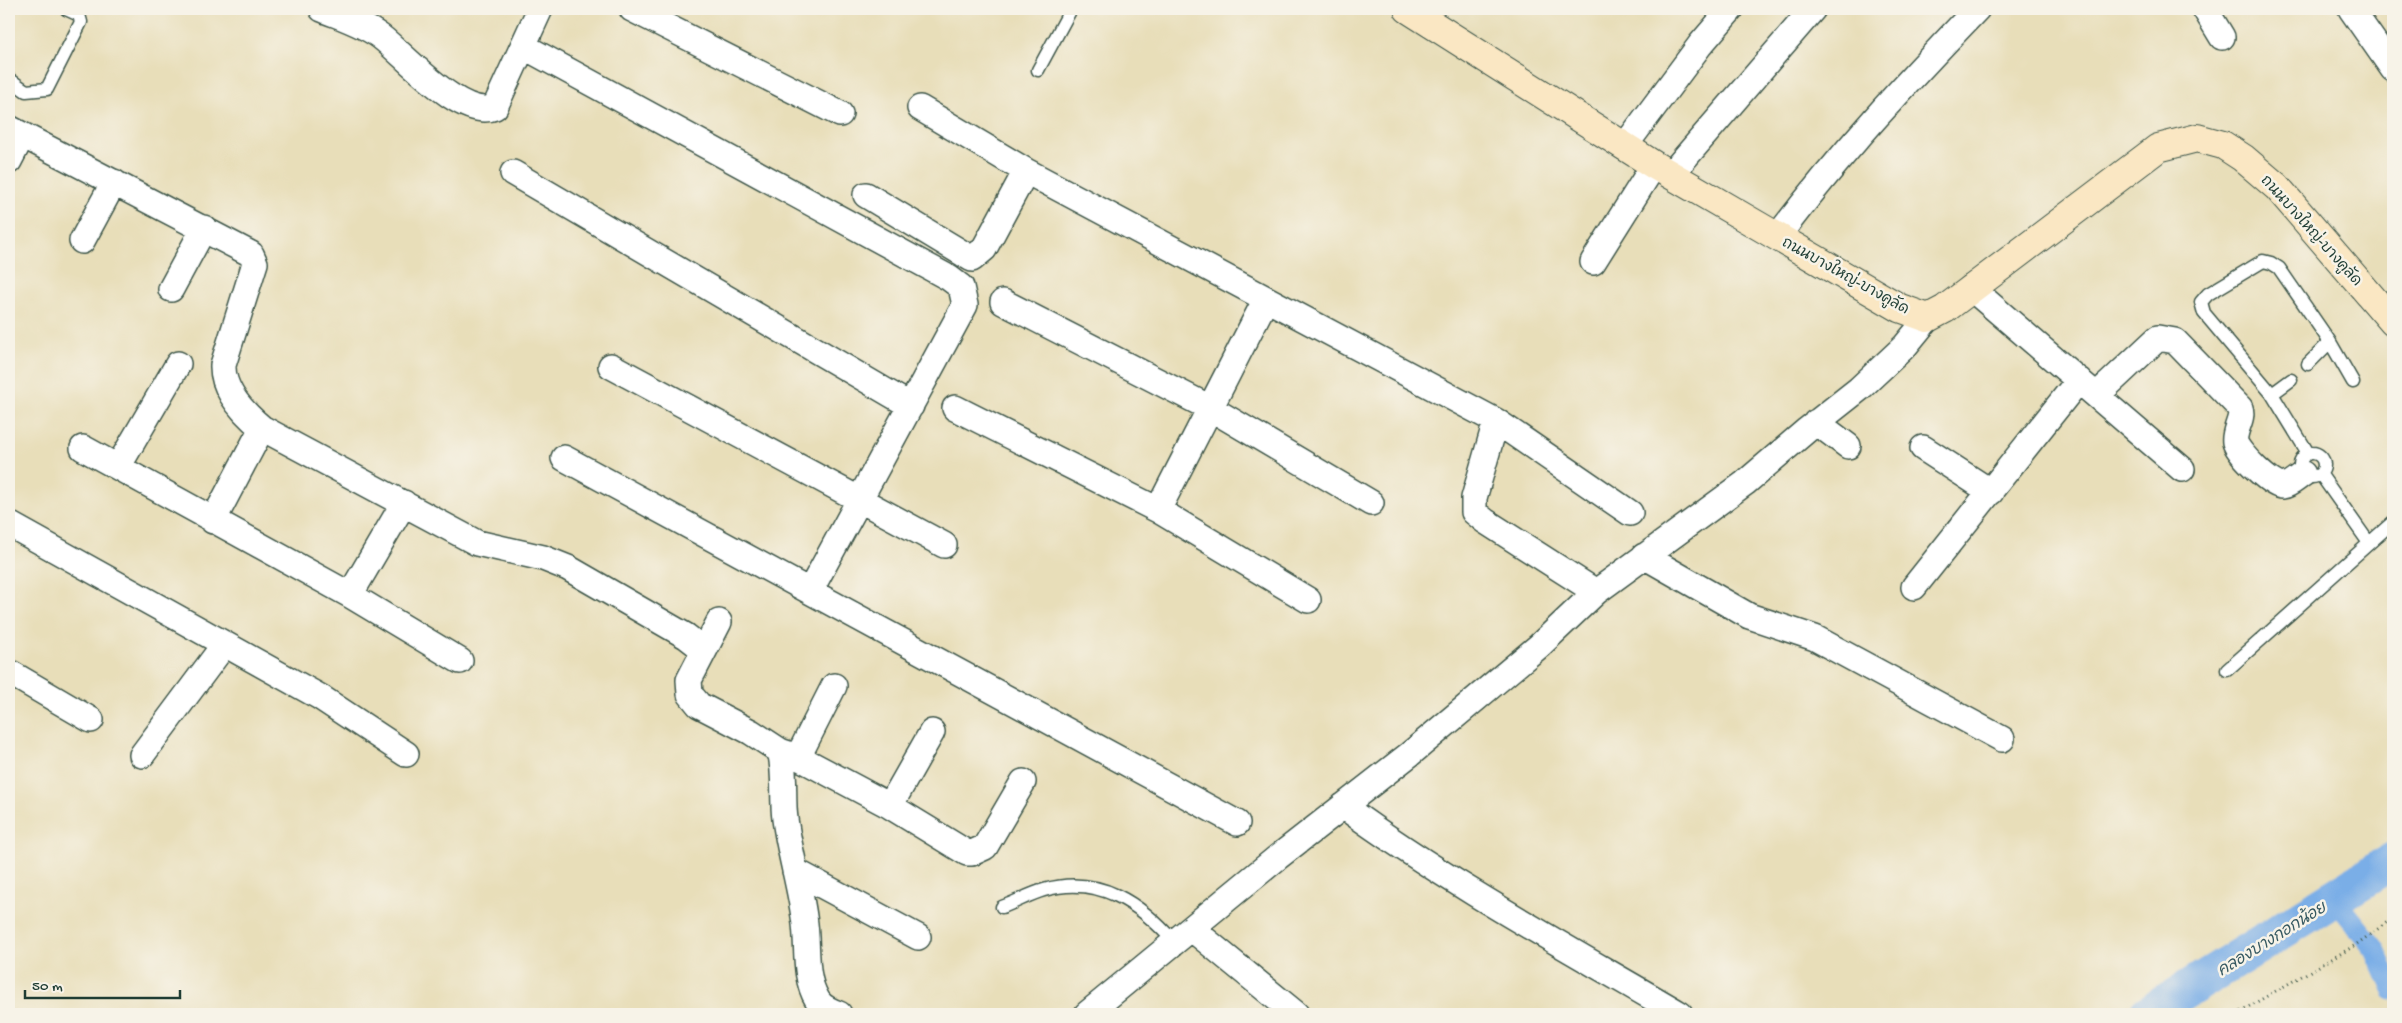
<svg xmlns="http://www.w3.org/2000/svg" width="2402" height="1023" font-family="'Gochi Hand','Playpen Sans Thai',sans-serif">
<rect width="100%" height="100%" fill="#f7f3e8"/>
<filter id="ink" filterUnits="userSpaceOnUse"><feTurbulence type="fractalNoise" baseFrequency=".02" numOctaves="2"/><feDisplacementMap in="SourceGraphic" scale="10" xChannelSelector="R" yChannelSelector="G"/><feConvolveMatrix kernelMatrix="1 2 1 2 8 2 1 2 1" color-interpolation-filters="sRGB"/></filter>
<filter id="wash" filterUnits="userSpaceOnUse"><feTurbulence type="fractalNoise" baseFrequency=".0096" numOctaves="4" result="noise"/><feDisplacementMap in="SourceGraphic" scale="20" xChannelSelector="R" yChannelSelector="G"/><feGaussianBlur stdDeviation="1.12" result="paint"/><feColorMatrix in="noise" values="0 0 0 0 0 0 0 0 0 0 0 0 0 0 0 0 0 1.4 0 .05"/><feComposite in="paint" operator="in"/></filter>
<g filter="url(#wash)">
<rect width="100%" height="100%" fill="#e8deb9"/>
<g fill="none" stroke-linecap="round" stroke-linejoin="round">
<!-- canal -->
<path stroke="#7aaee7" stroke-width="21" d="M 2334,898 L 2375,949 L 2393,990"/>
<!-- river -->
<path stroke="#7aaee7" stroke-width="38" d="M 2148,1014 L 2393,861"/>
</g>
</g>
<g filter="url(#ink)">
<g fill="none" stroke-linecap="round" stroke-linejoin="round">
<!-- lane casing -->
<g stroke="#3d5548" stroke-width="15">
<path id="lane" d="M 1038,70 L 1071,9
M 9,79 L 26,91 L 47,89 L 81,22 L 79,15 L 66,9
M 2330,342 L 2353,382
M 2308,364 L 2330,342 L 2279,268 L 2271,263 L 2263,261 L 2208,294 L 2201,302 L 2204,313 L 2272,394 L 2308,453
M 2272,394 L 2291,380
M2300 465a12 12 0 1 1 24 0a12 12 0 1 1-24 0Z
M 2321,475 L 2369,543
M 2227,670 L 2393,522
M 1002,907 C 1016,902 1030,894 1044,890 C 1099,874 1141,904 1175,943"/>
</g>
<!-- street casing -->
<g stroke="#3d5548" stroke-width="28">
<path id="street" d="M 322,9 C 341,17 364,24 381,37 C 406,56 462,121 495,107 L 540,9
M 632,9 L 840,114
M 2205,9 L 2222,37
M 2351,9 L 2393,69
M 523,46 L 949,278 L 961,287 L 965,305 L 810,591
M 920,108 L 1026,171 L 1496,421 L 1474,498 L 1474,512 L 1485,521 L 1596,592
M 9,128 L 251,254 L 255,263 L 223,365 C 222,390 244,413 262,428 L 477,543 L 543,558 L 568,568 L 686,636 L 704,650
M 1624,147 L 1700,45 L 1731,9
M 9,161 L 22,136
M 513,173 L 911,406
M 1671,174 L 1813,9
M 866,195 L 972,259 L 984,249 L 1026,171
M 1778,236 C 1839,155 1907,82 1977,9
M 82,241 L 114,182
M 1593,262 L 1654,165
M 1971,288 L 2182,469
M 171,289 L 204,228
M 1003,302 L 1210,408 L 1371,503
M 611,366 L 944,545
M 2097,395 L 2158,338 L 2175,341 L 2240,408 C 2244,419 2233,430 2235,442 C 2238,453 2272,487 2283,486 C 2290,485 2298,477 2303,474
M 955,408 L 1158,510 L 1308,600
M 1496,421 L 1630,513
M 1816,422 L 1848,446
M 83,448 L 350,595 L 460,661
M 1923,448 L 1991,492
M 564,458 L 1237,823
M 118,467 L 178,364
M 1158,510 L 1266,299
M 213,521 L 262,428
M 9,524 L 320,697 L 406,754
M 1644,556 L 1749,616 L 1815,638 L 2002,739
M 1914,587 L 2079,380
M 350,595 L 404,503
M 719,622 L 689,680 L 690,694 L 699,705 L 751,732 L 780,751 C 786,772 782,797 785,819 C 790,855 801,889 805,924 C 808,949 804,977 817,999 C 821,1007 831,1011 839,1014
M 9,672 L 91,720
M 780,751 L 798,757 L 890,806 L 967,853 L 972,853 L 985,847 L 1023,782
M 142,755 L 224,645
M 798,757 L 834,686
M 890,806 L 932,732
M 1343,806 C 1450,884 1566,947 1680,1014
M 795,871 L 918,937
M 1192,929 L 1296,1014
M 1087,1014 L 1278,857 L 1410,754 L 1539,646 L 1596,592 L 1745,483 L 1807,430 L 1859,389 L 1905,346 L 1928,318"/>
</g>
<!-- secondary casing -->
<g stroke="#3d5548" stroke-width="30">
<path id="secondary" d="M 1408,9 L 1654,165 L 1900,308 L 1928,318 L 1945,309 L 2158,148 L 2197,138 L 2223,145 L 2243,158 L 2277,187 L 2393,322"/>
</g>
<!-- path -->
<path stroke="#3d5548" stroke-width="3" stroke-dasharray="1 4" stroke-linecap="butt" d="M 2236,1014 L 2354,946 L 2393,918"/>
<!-- lane -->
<use href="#lane" stroke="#fff" stroke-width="12"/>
<!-- street -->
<use href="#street" stroke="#fff" stroke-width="25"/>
<!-- secondary -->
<use href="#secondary" stroke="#fae7c3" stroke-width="28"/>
</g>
</g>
<g text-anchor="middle" stroke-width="5" stroke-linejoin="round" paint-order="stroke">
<!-- street labels -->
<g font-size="15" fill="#1f3d34" stroke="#f7f3e8">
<text transform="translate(2312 230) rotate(48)" y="5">ถนนบางใหญ่-บางคูลัด</text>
<text transform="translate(1846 275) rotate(29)" y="5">ถนนบางใหญ่-บางคูลัด</text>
</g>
<!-- water labels -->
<g font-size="16" font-style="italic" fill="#365961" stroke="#f7f3e8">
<text transform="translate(2271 938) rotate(-32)" y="6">คลองบางกอกน้อย</text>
</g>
</g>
<!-- margin -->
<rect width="2402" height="1023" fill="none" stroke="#f7f3e8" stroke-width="30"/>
<!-- scale -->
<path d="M25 990v8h155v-8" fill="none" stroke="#1f3d34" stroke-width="2.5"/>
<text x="32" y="990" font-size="15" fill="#1f3d34" stroke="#f7f3e8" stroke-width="4" paint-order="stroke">50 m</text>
</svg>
